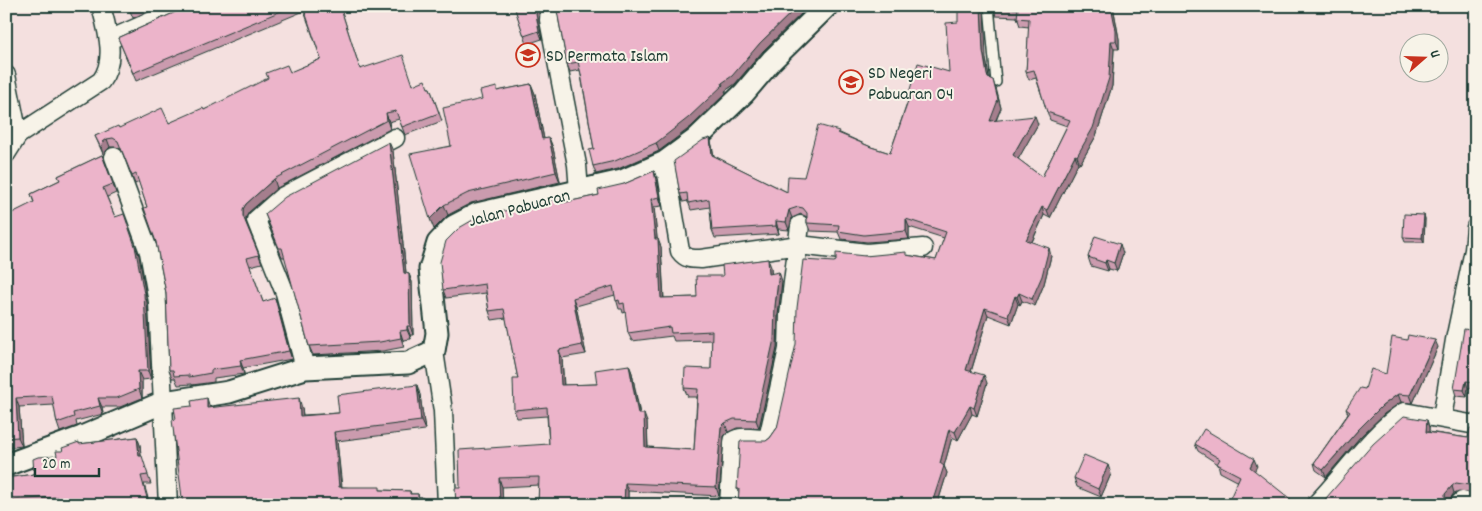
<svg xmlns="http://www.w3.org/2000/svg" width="1482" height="511" font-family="Dekko,sans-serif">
<rect width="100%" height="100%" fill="#f4e0df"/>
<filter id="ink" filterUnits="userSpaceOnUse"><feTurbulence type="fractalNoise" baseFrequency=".02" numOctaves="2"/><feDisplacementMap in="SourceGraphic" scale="10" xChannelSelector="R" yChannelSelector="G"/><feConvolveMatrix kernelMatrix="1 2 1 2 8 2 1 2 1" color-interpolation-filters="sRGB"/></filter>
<g filter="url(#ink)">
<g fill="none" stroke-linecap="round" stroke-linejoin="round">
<!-- service casing -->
<g stroke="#1f3d34" stroke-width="12">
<path id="service" d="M 989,6 L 996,82"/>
</g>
<!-- minor casing -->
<g stroke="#1f3d34" stroke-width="21">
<path id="minor" d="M 550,6 L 549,20 L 577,165 L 579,191
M 109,40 L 186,6
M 6,75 L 18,135
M 6,154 L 18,135 L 101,81 C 117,60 107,29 101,6
M 114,157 L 149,252 L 158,302 L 168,505
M 665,162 L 680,251 C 686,259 691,259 701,259 L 799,245 L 867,253 L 923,248
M 1459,323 L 1476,327
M 434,351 L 443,411 L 447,505
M 305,368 L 285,293 L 256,220 L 282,197 L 395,138
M 1442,418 L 1455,340 L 1474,250 L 1476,227
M 729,505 L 733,441 C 741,435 755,439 765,439 L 769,434 L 788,349 L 789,315 L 800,225
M 1315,505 C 1345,475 1369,436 1404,412 L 1476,425
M 1458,505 L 1462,501 L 1476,503"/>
</g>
<!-- tertiary casing -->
<g stroke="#1f3d34" stroke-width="25">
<path id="tertiary" d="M 6,465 L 82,437 L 164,402 L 229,392 L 305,368 L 408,363 L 434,351 L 437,333 L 430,269 L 438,243 L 454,226 L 477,214 L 622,181 L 665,162 L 695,140 L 744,93 L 772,60 L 827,6"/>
</g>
<!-- service -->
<use href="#service" stroke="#f7f3e8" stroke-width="9"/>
<!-- minor -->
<use href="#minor" stroke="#f7f3e8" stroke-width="18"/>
<!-- tertiary -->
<use href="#tertiary" stroke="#f7f3e8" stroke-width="21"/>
</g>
<!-- wall -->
<path fill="#cb9bae" stroke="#1f3d34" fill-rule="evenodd" d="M 128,6 L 159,6 L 133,18 Z
M 189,6 L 340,6 L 360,69 L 413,85 L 428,88 L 430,88 L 442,121 L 405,135 L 399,119 L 389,122 L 390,129 L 277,188 L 249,212 L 246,217 L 246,223 L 262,263 L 250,266 L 263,302 L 278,306 L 292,359 L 243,368 L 244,374 L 214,378 L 214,382 L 192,385 L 192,384 L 178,385 L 175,378 L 172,378 L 169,370 L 166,293 L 156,242 L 147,207 L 139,182 L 135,184 L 121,149 L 116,147 L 110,147 L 106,151 L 104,156 L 95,136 L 119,128 L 169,123 L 204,110 L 321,59 L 304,11 L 136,81 L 118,38 Z
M 514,6 L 539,6 L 539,22 L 542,39 L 527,44 Z
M 557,6 L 809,6 L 763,51 L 735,84 L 725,91 L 726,93 L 691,127 L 659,151 L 618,169 L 596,174 L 593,166 L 594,149 L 580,70 L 570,72 L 567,64 Z
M 993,6 L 1113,6 L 1119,39 L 1119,49 L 1114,49 L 1112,86 L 1096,136 L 1080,164 L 1078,163 L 1050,218 L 1044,215 L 1032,242 L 1051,256 L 1044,284 L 1035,306 L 1022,301 L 1020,305 L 1018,304 L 1011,324 L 988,315 L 971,372 L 987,383 L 977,416 L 972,414 L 958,440 L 952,437 L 944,466 L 947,473 L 938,502 L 739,493 L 737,489 L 766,441 L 770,438 L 777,428 L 834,262 L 865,256 L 907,255 L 936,260 L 944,238 L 909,227 L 909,239 L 867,242 L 841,239 L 838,232 L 810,231 L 807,223 L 807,217 L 801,214 L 792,218 L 789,230 L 778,229 L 779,234 L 715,238 L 712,230 L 710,207 L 691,210 L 688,201 L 683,202 L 680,194 L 710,138 L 712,146 L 714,156 L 787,192 L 804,177 L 840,133 L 871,147 L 890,153 L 909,98 L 908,96 L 949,72 L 986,59 L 989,78 L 996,88 L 1001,108 L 996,121 L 1038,124 L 1018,159 L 1042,177 L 1067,126 L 1050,120 L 1036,78 L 1029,80 L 1026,72 L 1029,27 L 1020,26 L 1017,17 L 996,16 Z
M 531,84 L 535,94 L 544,139 L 549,138 L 553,148 L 560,182 L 471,203 L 448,215 L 434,229 L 451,146 L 482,99 L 498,91 Z
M 393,151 L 406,273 L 409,274 L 412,282 L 413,335 L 410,335 L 411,339 L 403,340 L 404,347 L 383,351 L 313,355 L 309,346 L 285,257 L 282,257 L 265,214 Z
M 102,155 L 116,193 L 107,197 L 115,217 L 139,255 L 147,303 L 151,379 L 142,380 L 142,398 L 120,407 L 102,407 L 103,414 L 76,421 L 77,426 L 60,432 L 57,423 L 54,405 L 19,407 L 22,446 L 6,448 L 6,216 L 34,203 L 31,194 L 60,180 L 58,176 Z
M 654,171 L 657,179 L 662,206 L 654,207 L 657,239 L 661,247 L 664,298 L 697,297 L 723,276 L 771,267 L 771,273 L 782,281 L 778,315 L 777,348 L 759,428 L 737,428 L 728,432 L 724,436 L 719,496 L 628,491 L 628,505 L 538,505 L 539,485 L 502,487 L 503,505 L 456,505 L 460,488 L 549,444 L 547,416 L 517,418 L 514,410 L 518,379 L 506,318 L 492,320 L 489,311 L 486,293 L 446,298 L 443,290 L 561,198 L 563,203 L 599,195 ZM 615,295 L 619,309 L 622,309 L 623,313 L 626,312 L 628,333 L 632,341 L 672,336 L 674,341 L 712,340 L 711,369 L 684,388 L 688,397 L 697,397 L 694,450 L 648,447 L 647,422 L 640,414 L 632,373 L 629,365 L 597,384 L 564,385 L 562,358 L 586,354 L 576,306 Z
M 1424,215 L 1425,219 L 1424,242 L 1405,242 L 1403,237 Z
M 1123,253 L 1117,271 L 1109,269 L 1108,271 L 1091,266 L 1088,257 Z
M 1473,337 L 1472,350 L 1476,351 L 1476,388 L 1468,388 L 1467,397 L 1456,396 L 1454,389 Z
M 1438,347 L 1413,403 L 1401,402 L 1384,414 L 1360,437 L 1326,477 L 1316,470 L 1314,463 L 1348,414 L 1346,409 L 1365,389 Z
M 417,385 L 420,395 L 425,430 L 337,441 L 342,487 L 381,490 L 410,491 L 411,494 L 418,494 L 419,497 L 422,497 L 425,505 L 183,505 L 176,419 L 210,408 L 302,408 L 303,415 L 339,413 Z
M 1427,420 L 1429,427 L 1429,432 L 1468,438 L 1476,429 L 1476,493 L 1459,491 L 1454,493 L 1448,502 L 1320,505 Z
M 137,437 L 140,445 L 141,456 L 151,484 L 144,484 L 150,505 L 6,505 L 6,478 L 34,474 L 57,456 L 79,444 Z
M 1195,444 L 1257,466 L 1237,481 L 1220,472 L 1218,464 L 1198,451 Z
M 1111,474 L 1101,497 L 1077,487 L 1074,478 Z"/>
<!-- shaded-wall -->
<path fill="#a57e8d" stroke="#1f3d34" d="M 536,6 L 539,6 L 539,22 L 542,39 L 539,31 L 536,14 Z
M 798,6 L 809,6 L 763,51 L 735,84 L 725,91 L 726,93 L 691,127 L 659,151 L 656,143 L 722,83 L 760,43 Z
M 981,6 L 984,6 L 986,59 L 990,83 L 987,75 L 983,51 Z
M 1111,6 L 1113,6 L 1119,39 L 1119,49 L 1116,41 Z
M 1111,41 L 1114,49 L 1112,86 L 1096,136 L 1080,164 L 1077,156 Z
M 993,80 L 1001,108 L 992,129 L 990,121 Z
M 531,84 L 535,94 L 546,149 L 542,139 Z
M 386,113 L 389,122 L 390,129 L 387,120 Z
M 1035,116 L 1038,124 L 1016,163 L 1013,155 Z
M 549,138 L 553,148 L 560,182 L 556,172 Z
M 710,138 L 712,146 L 715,162 L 712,155 Z
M 107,139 L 110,147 L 106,151 L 104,156 L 101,148 L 103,142 Z
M 389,142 L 393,151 L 407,282 L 404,273 Z
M 1075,155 L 1078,163 L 1050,218 L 1047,210 Z
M 654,171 L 657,179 L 662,206 L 659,197 Z
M 274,179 L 277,188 L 249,212 L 246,217 L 246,224 L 243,216 L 243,209 L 246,204 Z
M 651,199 L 654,207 L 658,247 L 655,239 Z
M 444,205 L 448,215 L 434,229 L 430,219 Z
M 1042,207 L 1044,215 L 1029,248 L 1026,240 Z
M 789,210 L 792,218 L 789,230 L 786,222 Z
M 1424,215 L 1425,219 L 1424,242 L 1422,238 Z
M 906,219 L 909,227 L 909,239 L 906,231 Z
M 776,221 L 778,229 L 779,234 L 776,226 Z
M 658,239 L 661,247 L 664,307 L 661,298 Z
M 1120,244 L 1123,253 L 1117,271 L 1114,263 Z
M 135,246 L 139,255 L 147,303 L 151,379 L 148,371 Z
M 1049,248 L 1051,256 L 1044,284 L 1035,306 L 1032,299 Z
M 768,259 L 771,267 L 772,282 L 769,274 Z
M 1106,260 L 1109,269 L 1108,271 L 1105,263 Z
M 779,272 L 782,281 L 778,315 L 777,348 L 759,428 L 756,420 L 775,306 Z
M 409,274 L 412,282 L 413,335 L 410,326 Z
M 1019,293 L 1022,301 L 1020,305 L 1017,297 Z
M 1015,296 L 1018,304 L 1011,324 L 1008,316 Z
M 275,298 L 278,306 L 292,359 L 289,351 Z
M 573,298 L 576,306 L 586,354 L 582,345 Z
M 985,308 L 988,315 L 969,378 L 966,370 Z
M 407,326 L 410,335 L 411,339 L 407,330 Z
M 1470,330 L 1473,337 L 1472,357 L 1469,350 Z
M 400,331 L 403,340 L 404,347 L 401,338 Z
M 1435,340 L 1438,347 L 1413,403 L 1410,395 Z
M 559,350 L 562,358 L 564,394 L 561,385 Z
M 240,360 L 243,368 L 244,374 L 241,366 Z
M 629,365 L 632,373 L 641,422 L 638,414 Z
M 138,371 L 142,380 L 142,398 L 139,389 Z
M 984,375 L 987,383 L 977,416 L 974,408 Z
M 1466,381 L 1468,388 L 1467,397 L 1464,390 Z
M 417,385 L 420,395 L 425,430 L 421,421 Z
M 1398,394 L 1401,402 L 1384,414 L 1360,437 L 1326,477 L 1323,470 L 1358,430 L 1382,406 Z
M 16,398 L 19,407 L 22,446 L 18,437 Z
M 98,398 L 102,407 L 103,414 L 100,406 Z
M 207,398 L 210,408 L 211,418 L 207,408 Z
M 299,398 L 302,408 L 304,425 L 300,416 Z
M 970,406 L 972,414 L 958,440 L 955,432 Z
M 644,414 L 647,422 L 648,456 L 645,447 Z
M 1427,420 L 1429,427 L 1429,439 L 1426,432 Z
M 725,423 L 728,432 L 724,436 L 719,496 L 716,487 L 721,427 Z
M 949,429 L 952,437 L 944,466 L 947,473 L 938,502 L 939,505 L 934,505 L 933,500 L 940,463 Z
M 334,432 L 337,441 L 342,497 L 339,487 Z
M 137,437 L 140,445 L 142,464 L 139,456 Z
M 1254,459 L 1257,466 L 1253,474 L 1250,467 Z
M 1108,465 L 1111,474 L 1101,497 L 1098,489 Z
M 499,478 L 502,487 L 503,505 L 500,505 Z
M 625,483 L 628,491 L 628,505 L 624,505 Z
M 1452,486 L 1454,493 L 1448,502 L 1448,505 L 1445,501 L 1445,494 Z
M 422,497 L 425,505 L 422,505 Z"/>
<!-- building -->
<path fill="#ecb4ca" stroke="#1f3d34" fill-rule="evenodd" d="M 128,6 L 138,6 L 130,10 Z
M 189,6 L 293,6 L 133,73 L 118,38 Z
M 303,6 L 340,6 L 360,69 L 403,55 L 413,85 L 425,80 L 428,88 L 430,88 L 439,113 L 402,127 L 396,111 L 386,113 L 387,120 L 274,179 L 246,204 L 243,209 L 243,216 L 259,255 L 247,258 L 263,302 L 275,298 L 289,351 L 240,360 L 241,366 L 211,370 L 211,373 L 189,377 L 189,375 L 174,376 L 173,370 L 169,370 L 166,293 L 156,242 L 144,208 L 147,207 L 136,174 L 132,176 L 118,141 L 113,138 L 107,139 L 103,142 L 101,148 L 95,136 L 118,126 L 119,128 L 162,108 L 169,123 L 203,108 L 204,110 L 268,78 L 266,73 L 287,65 L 290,72 L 321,59 Z
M 514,6 L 536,6 L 536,14 L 539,31 L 524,36 Z
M 557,6 L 798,6 L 760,43 L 732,76 L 722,83 L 723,85 L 688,118 L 656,143 L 615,161 L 593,166 L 589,150 L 594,149 L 581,74 L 578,62 L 567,64 L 557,11 Z
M 958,6 L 981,6 L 983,51 L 987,75 L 988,78 L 993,80 L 998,100 L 990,121 L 1035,116 L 1013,155 L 1042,177 L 1070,120 L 1047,112 L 1034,70 L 1026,72 L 1029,19 L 1017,18 L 1018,9 L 993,8 L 993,6 L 1111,6 L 1116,31 L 1116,41 L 1111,41 L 1109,78 L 1093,128 L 1077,156 L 1075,155 L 1047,210 L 1042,207 L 1026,240 L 1049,248 L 1042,276 L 1032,299 L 1019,293 L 1017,297 L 1015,296 L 1008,316 L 985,308 L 966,370 L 984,375 L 974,408 L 970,406 L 955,432 L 949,429 L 940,463 L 944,466 L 933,500 L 937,501 L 937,505 L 738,505 L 739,489 L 737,489 L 740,441 L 766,441 L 770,438 L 777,428 L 796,344 L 797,308 L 803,260 L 834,262 L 836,261 L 836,253 L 865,256 L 906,252 L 906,255 L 936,260 L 946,232 L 906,219 L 906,231 L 864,235 L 838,231 L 839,225 L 807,223 L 807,213 L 803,208 L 798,207 L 789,210 L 786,222 L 776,221 L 776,226 L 712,230 L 709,199 L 688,203 L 687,193 L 680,194 L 674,161 L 703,140 L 710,138 L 712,155 L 787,192 L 788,176 L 804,177 L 818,125 L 839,131 L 838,133 L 871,147 L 890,153 L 910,96 L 908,96 L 918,63 L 949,72 L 946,23 L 958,22 Z
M 531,84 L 542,139 L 549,138 L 556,172 L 468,193 L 444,205 L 430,219 L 410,154 L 451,146 L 443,108 L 482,99 L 480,91 L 497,87 L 497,91 Z
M 389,142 L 404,273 L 409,274 L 410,326 L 407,326 L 407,330 L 400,331 L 401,338 L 380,342 L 309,346 L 282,248 L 279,248 L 265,214 L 285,197 Z
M 102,155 L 113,184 L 103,188 L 115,217 L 124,214 L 135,246 L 144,294 L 148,371 L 138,371 L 139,389 L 117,398 L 98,398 L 100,406 L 73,413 L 74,417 L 57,423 L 52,396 L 16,398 L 18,437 L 6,438 L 6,216 L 34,202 L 31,194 L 60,180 L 58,176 Z
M 654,171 L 659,197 L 651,199 L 655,239 L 658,239 L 661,298 L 697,297 L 696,276 L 723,276 L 722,265 L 768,259 L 769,274 L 779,272 L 775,306 L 774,339 L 756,420 L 734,419 L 725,423 L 721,427 L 716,487 L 625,483 L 624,505 L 538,505 L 539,477 L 499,478 L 500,505 L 456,505 L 455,488 L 460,488 L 459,450 L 549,444 L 547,407 L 514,410 L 513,379 L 518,379 L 504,309 L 489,311 L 485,284 L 443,290 L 440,262 L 446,241 L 459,228 L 478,217 L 561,198 L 562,203 L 599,195 L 598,190 L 624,184 ZM 613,286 L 616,301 L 619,300 L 620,304 L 624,303 L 628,333 L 670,327 L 671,333 L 712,331 L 711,369 L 685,368 L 684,388 L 698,389 L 694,450 L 645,447 L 644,414 L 638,414 L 629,365 L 595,370 L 597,384 L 561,385 L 559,350 L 582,345 L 573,298 Z
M 1404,214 L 1424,215 L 1422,238 L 1403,237 Z
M 1095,236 L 1120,244 L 1114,263 L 1106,260 L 1105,263 L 1088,257 Z
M 1464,329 L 1470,330 L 1469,350 L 1476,351 L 1476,382 L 1466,381 L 1464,390 L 1454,389 Z
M 1408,335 L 1435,340 L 1410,395 L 1398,394 L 1382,406 L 1358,430 L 1323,470 L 1314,463 L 1350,412 L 1346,409 L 1360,388 L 1365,389 L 1371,369 L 1386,374 L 1392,337 L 1407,340 Z
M 417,385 L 421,421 L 334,432 L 339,487 L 380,487 L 380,490 L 410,491 L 410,494 L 418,494 L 418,497 L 422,497 L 422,505 L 183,505 L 172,420 L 176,419 L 174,408 L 192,406 L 191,401 L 207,398 L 207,408 L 299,398 L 300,416 L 339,413 L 337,395 Z
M 1404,416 L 1427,420 L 1426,432 L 1468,438 L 1470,428 L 1476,429 L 1476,486 L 1456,483 L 1452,486 L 1445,494 L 1445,501 L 1448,505 L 1320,505 L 1373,444 Z
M 1204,429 L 1254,459 L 1250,467 L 1298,505 L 1227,505 L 1240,476 L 1217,464 L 1220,459 L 1195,444 Z
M 137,437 L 139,456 L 142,456 L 148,475 L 141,476 L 149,505 L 65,505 L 65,502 L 58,502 L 58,497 L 10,500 L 10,505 L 6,505 L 6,478 L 34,474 L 33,459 L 38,457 L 57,456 L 56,451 L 63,451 L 62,448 L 79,442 L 79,444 Z
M 1084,455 L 1108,465 L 1098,489 L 1074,478 Z"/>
</g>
<!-- icons -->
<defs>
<g id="school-ring" transform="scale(1.25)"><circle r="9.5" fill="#f7f3e8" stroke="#c8321e" stroke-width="1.5"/><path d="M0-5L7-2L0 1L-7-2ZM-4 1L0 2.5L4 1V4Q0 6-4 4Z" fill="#c8321e"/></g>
</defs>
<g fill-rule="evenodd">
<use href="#school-ring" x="528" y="55"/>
<use href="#school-ring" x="851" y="82"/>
</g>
<g text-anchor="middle" stroke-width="4" stroke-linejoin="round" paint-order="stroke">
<!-- poi labels -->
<g font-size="18" fill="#1f3d34" stroke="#f7f3e8" text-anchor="start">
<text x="546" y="61">SD Permata Islam</text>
<text x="868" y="78">SD Negeri<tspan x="868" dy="21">Pabuaran 04</tspan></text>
</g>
<!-- street labels -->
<g font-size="18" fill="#1f3d34" stroke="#f7f3e8">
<text transform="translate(519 207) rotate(-15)" y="6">Jalan Pabuaran</text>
</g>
</g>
<!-- margin -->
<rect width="1482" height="511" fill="none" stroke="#f7f3e8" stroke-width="25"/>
<rect x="12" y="12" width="1457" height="486" fill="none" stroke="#1f3d34" stroke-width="2" filter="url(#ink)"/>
<!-- north arrow -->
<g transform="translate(1424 58) rotate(70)"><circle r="24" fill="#f7f3e8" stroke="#a1aaa0"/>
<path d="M0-4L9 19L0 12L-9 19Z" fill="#c8321e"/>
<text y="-8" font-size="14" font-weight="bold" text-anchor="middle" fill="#1f3d34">U</text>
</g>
<!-- scale -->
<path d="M35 468v8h64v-8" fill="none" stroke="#1f3d34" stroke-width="2.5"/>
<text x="42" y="468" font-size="15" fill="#1f3d34" stroke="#f7f3e8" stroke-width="4" paint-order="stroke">20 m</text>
</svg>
